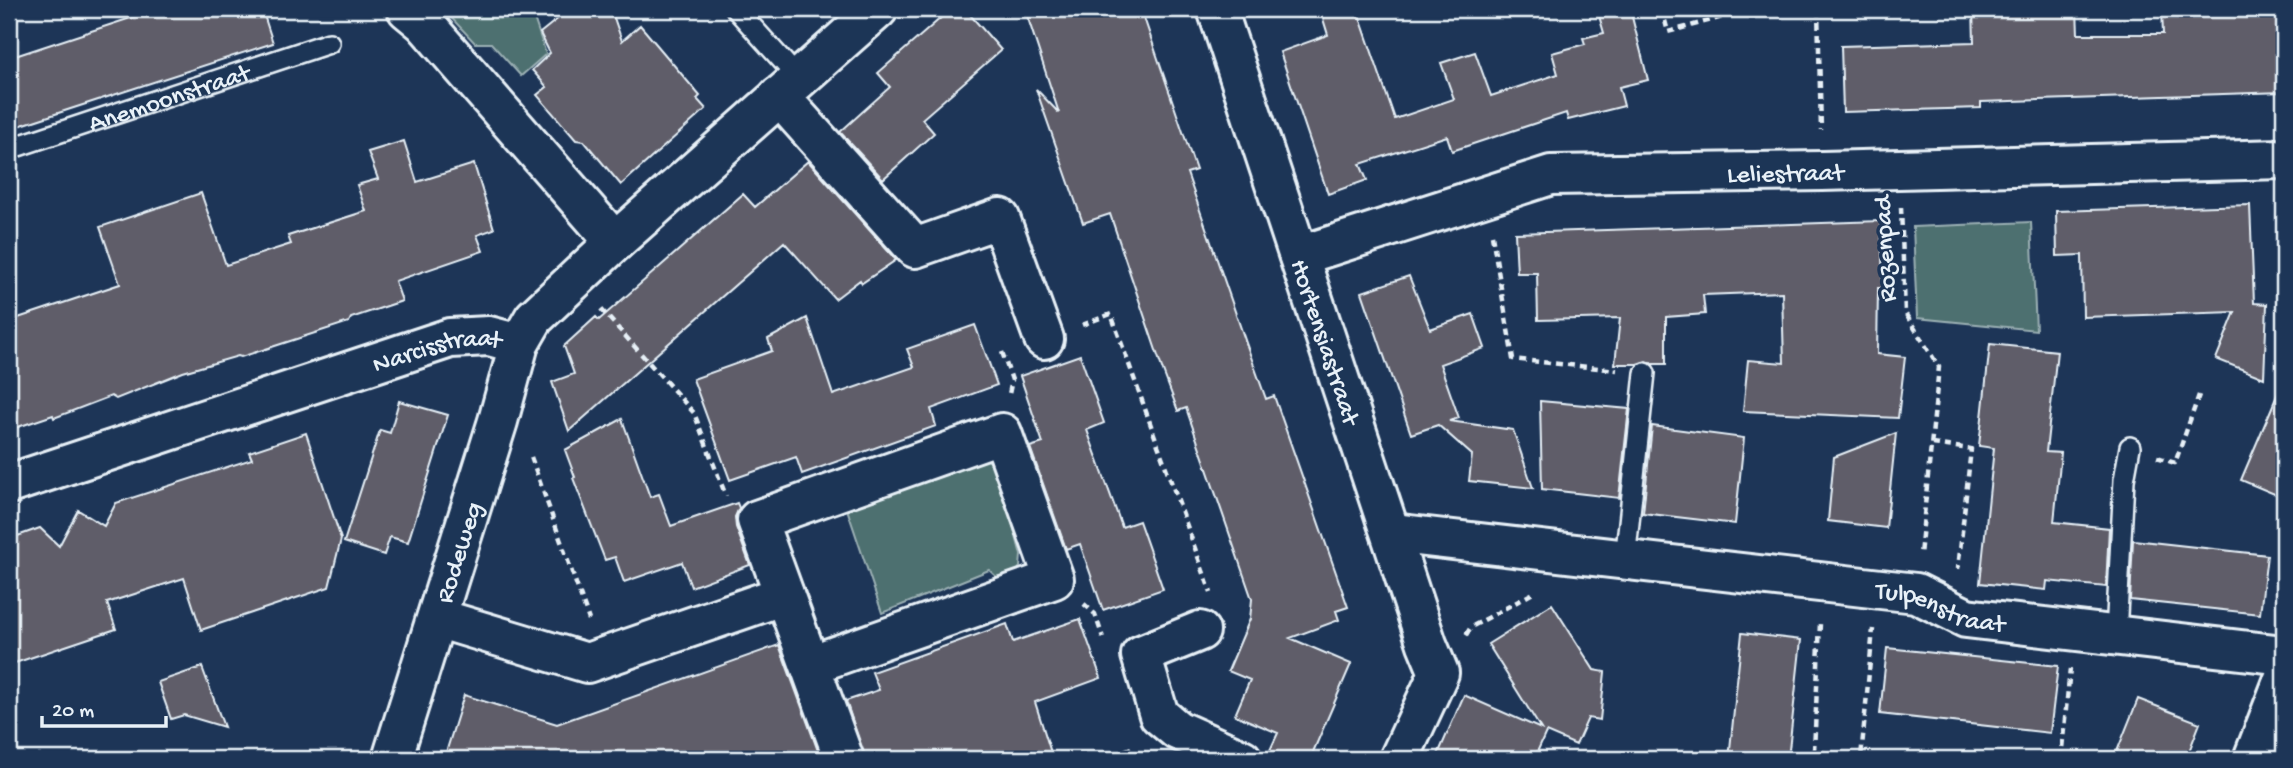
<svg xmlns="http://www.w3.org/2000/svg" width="2293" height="768" font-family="'Gochi Hand',sans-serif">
<rect width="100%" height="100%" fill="#1d3557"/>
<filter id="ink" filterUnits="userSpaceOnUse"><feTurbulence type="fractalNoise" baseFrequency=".0143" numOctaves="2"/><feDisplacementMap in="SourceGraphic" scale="14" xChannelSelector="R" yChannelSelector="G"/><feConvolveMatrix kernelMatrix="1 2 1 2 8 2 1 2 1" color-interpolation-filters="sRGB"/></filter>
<g filter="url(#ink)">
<!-- green -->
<path fill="#4e6f6f" stroke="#9bb0b4" stroke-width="2" d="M 443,9 L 531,9 L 546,54 L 521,76 L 491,43 L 475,43 Z
M 2031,222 L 2036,330 L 1917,318 L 1913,227 Z
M 980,453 L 998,469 L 1021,555 L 1020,567 L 1011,580 L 1002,582 L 989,570 L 882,613 L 846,506 Z"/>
<!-- building -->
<path fill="#5e5d69" stroke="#e8f1f8" stroke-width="2" d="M 158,9 L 262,9 L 273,43 L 9,129 L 9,58 Z
M 570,9 L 611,9 L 622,41 L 640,25 L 700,96 L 697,99 L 706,109 L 621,185 L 584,141 L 576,140 L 537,95 L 547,87 L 532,70 L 550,53 L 540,33 Z
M 951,9 L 965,9 L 1001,50 L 922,119 L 934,133 L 883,179 L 840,132 L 890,87 L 878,73 Z
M 1025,9 L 1141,9 L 1196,170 L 1187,173 L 1246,343 L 1266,399 L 1274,396 L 1348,607 L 1336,611 L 1339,620 L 1290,638 L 1351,664 L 1310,759 L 1266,759 L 1278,733 L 1235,715 L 1250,680 L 1228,671 L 1250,619 L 1252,599 L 1186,408 L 1178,411 L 1163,371 L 1110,214 L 1083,223 L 1036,89 L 1059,113 Z
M 1320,9 L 1357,9 L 1395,119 L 1454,99 L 1441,63 L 1475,52 L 1491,96 L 1558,74 L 1552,53 L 1585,44 L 1583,38 L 1604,33 L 1597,9 L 1630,9 L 1648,80 L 1619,87 L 1624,106 L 1568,120 L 1566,113 L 1452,151 L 1447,136 L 1360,164 L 1367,180 L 1328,194 L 1280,52 L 1328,35 Z
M 1973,9 L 2077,9 L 2078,34 L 2163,34 L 2162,9 L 2284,9 L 2284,92 L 1981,102 L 1981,108 L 1843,112 L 1841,46 L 1974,42 Z
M 404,141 L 417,182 L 474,164 L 494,229 L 477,235 L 483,251 L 395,281 L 402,301 L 351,318 L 349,322 L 241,357 L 238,356 L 183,372 L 116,399 L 111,396 L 54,418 L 53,415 L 9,430 L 9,321 L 120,284 L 100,227 L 201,193 L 226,265 L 291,244 L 288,236 L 366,211 L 357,185 L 378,179 L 368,152 Z
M 808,161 L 896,260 L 862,283 L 860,280 L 835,299 L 784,242 L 569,431 L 552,382 L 574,374 L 564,346 L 596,317 L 599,320 L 743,194 L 755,207 Z
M 2250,205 L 2254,303 L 2267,304 L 2264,378 L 2216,359 L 2235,312 L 2083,317 L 2082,255 L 2057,256 L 2056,211 Z
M 1881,221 L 1883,288 L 1878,288 L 1877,354 L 1905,357 L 1898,418 L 1743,411 L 1748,360 L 1784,363 L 1782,292 L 1703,295 L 1705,314 L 1666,317 L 1666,364 L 1653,364 L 1646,361 L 1637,364 L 1615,364 L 1620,318 L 1538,320 L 1537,273 L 1517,273 L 1515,233 Z
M 1409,276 L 1430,329 L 1473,314 L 1485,348 L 1440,364 L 1459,418 L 1449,421 L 1513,430 L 1533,488 L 1469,481 L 1472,455 L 1438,425 L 1411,434 L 1362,292 Z
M 807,318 L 833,395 L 914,367 L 907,349 L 975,325 L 997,385 L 931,409 L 936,426 L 802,474 L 796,457 L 730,480 L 693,379 L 772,351 L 768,339 Z
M 1990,344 L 2057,351 L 2046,452 L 2061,453 L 2054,522 L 2109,528 L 2106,587 L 2047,581 L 2046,590 L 1980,583 L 1994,448 L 1979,446 Z
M 1080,355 L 1104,423 L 1087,430 L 1122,527 L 1139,521 L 1163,589 L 1103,610 L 1080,544 L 1066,549 L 1030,447 L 1043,443 L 1020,376 Z
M 2284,379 L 2284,498 L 2241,480 Z
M 399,401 L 448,415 L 408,542 L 390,537 L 384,555 L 344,542 L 380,430 L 390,433 Z
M 1540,401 L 1629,409 L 1619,498 L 1542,489 Z
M 622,419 L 650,497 L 659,494 L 671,526 L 737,503 L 739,508 L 735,517 L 736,527 L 750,565 L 691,587 L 682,562 L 624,582 L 615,557 L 605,560 L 573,478 L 575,477 L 565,450 Z
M 1652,426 L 1744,438 L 1735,524 L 1643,513 Z
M 306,433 L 341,539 L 329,587 L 201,630 L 184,578 L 107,603 L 116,629 L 15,663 L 9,644 L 9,539 L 40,528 L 59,546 L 78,510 L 104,526 L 116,503 L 252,459 L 249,452 Z
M 1896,433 L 1886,528 L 1828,521 L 1834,457 Z
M 2133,540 L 2267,555 L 2260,614 L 2130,600 Z
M 1552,604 L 1594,670 L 1605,672 L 1600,720 L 1588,718 L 1576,745 L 1546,732 L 1534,759 L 1436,759 L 1464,695 L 1541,729 L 1488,644 Z
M 1080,619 L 1101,678 L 1035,702 L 1053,759 L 865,759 L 846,701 L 879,690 L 872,672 L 1007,624 L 1013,642 Z
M 1742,633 L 1801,640 L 1788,759 L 1729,759 Z
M 779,645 L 821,759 L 444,759 L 464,695 L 557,724 Z
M 1887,648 L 2058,666 L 2050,733 L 1880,714 Z
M 202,667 L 224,727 L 184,715 L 171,719 L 158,682 Z
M 2138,699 L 2200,723 L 2186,759 L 2114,759 Z"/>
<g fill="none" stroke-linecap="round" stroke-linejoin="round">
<!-- service casing -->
<g stroke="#e8f1f8" stroke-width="24">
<g id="service">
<path d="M 736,9 L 799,79"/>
<path id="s1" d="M 9,149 L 329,43"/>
<path d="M 1625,560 L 1645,373"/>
<path d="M 2116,635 L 2124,480 L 2130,447"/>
</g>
</g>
<!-- minor casing -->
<g stroke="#e8f1f8" stroke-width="44">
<g id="minor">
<path d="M 407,9 L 424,23 L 615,242"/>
<path id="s2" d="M 1217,9 L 1427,644 L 1439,673 L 1399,759"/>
<path d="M 779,96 L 915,248 L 1000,218 L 1044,339"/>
<path id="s3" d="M 1299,256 L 1551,175 L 1822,171 L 2284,159"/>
<path id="s4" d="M 9,484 L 450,338 L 489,336 L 519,344"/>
<path id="s5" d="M 1392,533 L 1916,593 L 1966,618 L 2284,655"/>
<path d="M 437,618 L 587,663 L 784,595"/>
<path d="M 1200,631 L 1141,655 L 1159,715 L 1177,730 L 1242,759"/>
<path d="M 810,665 L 1054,579 L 1002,433 L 757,520 L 844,759"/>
<path id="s6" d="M 392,759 L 498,421 L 519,344 L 534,318 L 615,242 L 878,9"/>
<path d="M 2253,759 L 2284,679"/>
</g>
</g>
<!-- path -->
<path stroke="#e8f1f8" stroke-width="4.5" stroke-dasharray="7 5" stroke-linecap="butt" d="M 1662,9 L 1668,32 L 1752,9
M 1818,9 L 1821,130
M 1901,207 L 1905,313 L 1939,367 L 1920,555
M 1492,235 L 1513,359 L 1617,370
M 601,309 L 694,413 L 726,496
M 1082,325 L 1111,314 L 1211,593
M 1002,352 L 1012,380 L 1009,394
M 1932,444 L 1971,449 L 1958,569
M 531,457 L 589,620
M 2157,457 L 2175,463 L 2199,395
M 1084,604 L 1095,614 L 1103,638
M 1466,635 L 1471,627 L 1535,592
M 1814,751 L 1820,623
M 1102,759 L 1134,747
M 1813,759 L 1814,751 L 1861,758 L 1873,629
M 2061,759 L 2070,669"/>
<!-- service -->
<use href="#service" stroke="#1d3557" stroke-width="19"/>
<!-- minor -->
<use href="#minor" stroke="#1d3557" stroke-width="38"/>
</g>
</g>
<g text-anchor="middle" stroke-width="7" stroke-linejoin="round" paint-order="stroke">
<!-- street labels -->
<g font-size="26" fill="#e8f1f8" stroke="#1d3557">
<text dy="9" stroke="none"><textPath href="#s1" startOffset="168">Anemoonstraat</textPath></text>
<text dy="9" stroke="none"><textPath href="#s3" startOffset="499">Leliestraat</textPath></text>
<text transform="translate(1883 249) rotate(-93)" y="9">Rozenpad</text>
<text dy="9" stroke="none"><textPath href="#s2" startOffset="350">Hortensiastraat</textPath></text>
<text dy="9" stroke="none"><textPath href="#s4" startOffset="450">Narcisstraat</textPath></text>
<text dy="9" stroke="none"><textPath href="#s6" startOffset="217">Rodeweg</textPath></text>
<text dy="9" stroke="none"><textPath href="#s5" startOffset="555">Tulpenstraat</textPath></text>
</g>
</g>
<!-- margin -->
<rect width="2293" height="768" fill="none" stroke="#1d3557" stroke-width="35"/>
<rect x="18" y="18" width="2258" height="733" fill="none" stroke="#e8f1f8" stroke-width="2.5" filter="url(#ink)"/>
<!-- scale -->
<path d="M42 716v10h124v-10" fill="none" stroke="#e8f1f8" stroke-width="3.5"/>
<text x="52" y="716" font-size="21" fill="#e8f1f8" stroke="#1d3557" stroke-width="5" paint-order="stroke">20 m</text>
</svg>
